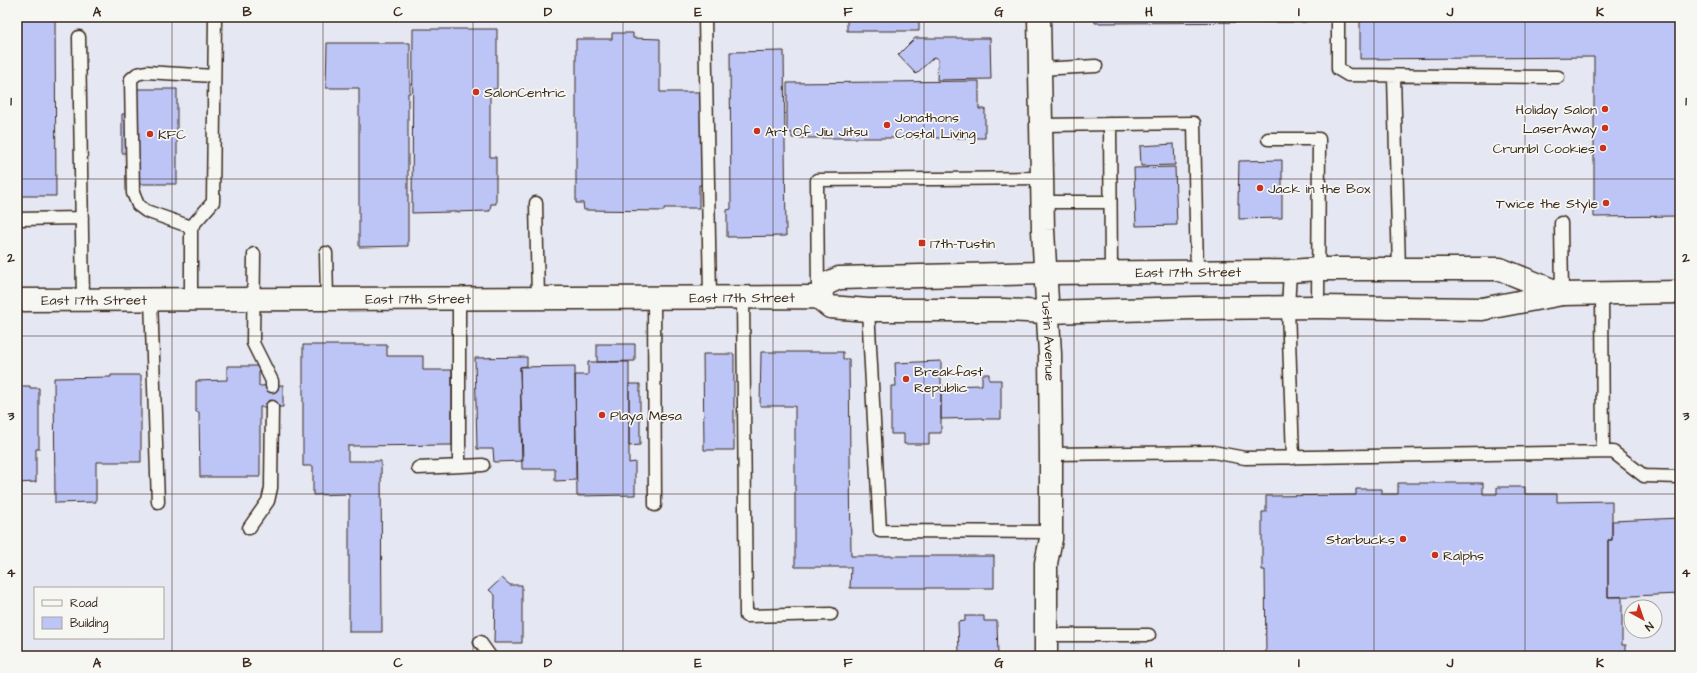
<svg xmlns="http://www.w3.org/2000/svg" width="1697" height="673" font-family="'Architects Daughter',sans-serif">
<rect width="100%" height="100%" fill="#f6f6f2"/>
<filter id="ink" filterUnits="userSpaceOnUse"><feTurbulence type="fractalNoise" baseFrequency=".025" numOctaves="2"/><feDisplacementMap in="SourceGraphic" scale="8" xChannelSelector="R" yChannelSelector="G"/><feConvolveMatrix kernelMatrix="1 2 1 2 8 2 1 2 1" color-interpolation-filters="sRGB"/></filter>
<g filter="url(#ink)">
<!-- built -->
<path fill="#e5e7f3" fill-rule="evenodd" d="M 17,17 L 1680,17 L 1680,656 L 17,656 ZM 35,588 L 163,588 L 163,638 L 35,638 ZM 1631,607 L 1655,607 L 1655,631 L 1631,631 Z"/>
<!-- building -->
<path fill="#bdc4f6" stroke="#3b2a1e" d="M 847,17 L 919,17 L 919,31 L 847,31 Z
M 1095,17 L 1306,17 L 1306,22 L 1095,23 Z
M 1360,17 L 1680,17 L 1680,216 L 1594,217 L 1594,57 L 1360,59 Z
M 17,18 L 55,18 L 56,196 L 17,196 Z
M 413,29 L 497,29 L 497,89 L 490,89 L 490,157 L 496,157 L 496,204 L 491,204 L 490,211 L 412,213 Z
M 612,33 L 633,33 L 633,38 L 660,39 L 660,92 L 702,92 L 702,185 L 699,185 L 699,208 L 664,208 L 664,211 L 584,210 L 583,203 L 576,203 L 576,39 L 612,39 Z
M 915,38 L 990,38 L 991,79 L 937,80 L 938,59 L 934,57 L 916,74 L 898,55 Z
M 327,43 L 410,43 L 410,93 L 408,93 L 408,246 L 359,247 L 359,88 L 326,88 Z
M 784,51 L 786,236 L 727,237 L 727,210 L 731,209 L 730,52 Z
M 979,81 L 979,109 L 985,109 L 985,138 L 792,138 L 792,133 L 787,132 L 787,83 Z
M 137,89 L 177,89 L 177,184 L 137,184 L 138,153 L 122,153 L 122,114 L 137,114 Z
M 1174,144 L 1175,165 L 1141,166 L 1140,146 Z
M 1282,160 L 1282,218 L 1239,219 L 1239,204 L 1238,204 L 1239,161 Z
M 1175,167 L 1177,225 L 1136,226 L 1134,168 Z
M 597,344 L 635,344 L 635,361 L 597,362 Z
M 303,345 L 387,345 L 387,356 L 423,356 L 423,370 L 452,370 L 452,445 L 348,446 L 348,461 L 381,461 L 382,632 L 349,632 L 349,494 L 313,495 L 313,466 L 303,466 Z
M 761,352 L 843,352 L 843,359 L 849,359 L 851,556 L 994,556 L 994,588 L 850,588 L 851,567 L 795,567 L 795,406 L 760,406 Z
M 703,354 L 734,354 L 734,450 L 704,450 Z
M 527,357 L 527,366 L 520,367 L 523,461 L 494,462 L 493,449 L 477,449 L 475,358 Z
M 941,361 L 941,433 L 929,433 L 929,444 L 904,444 L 904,434 L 891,434 L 891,386 L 896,386 L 895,363 Z
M 588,362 L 629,362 L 629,463 L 635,462 L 635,495 L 577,496 L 575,375 L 588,375 Z
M 227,366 L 259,366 L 259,386 L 283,385 L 283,407 L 260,407 L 260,477 L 200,477 L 199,412 L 196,412 L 196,381 L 227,380 Z
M 575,366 L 576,480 L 555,481 L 555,469 L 522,469 L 520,367 Z
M 982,374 L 989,374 L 989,380 L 1001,380 L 1001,419 L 983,419 L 983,418 L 941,419 L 941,386 L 982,385 Z
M 111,375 L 141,375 L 141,462 L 96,462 L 96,502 L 55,503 L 54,378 L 111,377 Z
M 629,384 L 640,384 L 640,445 L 629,446 Z
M 17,386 L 30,386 L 30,388 L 39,388 L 39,449 L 36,449 L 36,482 L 17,483 Z
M 1398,483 L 1483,483 L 1483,494 L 1497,494 L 1497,487 L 1525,487 L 1525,494 L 1557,494 L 1557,502 L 1612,501 L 1612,540 L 1608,540 L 1608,597 L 1622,597 L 1622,645 L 1626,645 L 1626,656 L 1266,656 L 1265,570 L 1262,570 L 1262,512 L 1266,512 L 1266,496 L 1356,495 L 1356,489 L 1382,489 L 1382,494 L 1398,494 Z
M 1680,518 L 1680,594 L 1608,597 L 1608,540 L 1612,540 L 1612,521 Z
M 502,578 L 510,585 L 522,585 L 522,643 L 494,643 L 495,595 L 489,590 Z
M 965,616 L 984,616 L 984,621 L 997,621 L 998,656 L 946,656 L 946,654 L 959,653 L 958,622 L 965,621 Z"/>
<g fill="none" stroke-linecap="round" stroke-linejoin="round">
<!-- service casing -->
<g stroke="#3b2a1e" stroke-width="15">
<path id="service" d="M 705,17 L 710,297
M 1338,17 L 1338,69 L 1348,75 L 1558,77
M 79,37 L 83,300
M 1039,69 L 1096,66
M 1394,76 L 1399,270
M 1110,124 L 1111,272
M 1042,125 L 1194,123 L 1197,271
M 1268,139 L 1319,139 L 1318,307
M 1043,202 L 1110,202
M 536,203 L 538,298
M 17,219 L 82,218
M 1561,223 L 1562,294
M 191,227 L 146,211 L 138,205 L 133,193 L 131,79 L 137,74 L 146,72 L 214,76
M 326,253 L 327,299
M 254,254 L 253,343 L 272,381 L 272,386
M 1290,271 L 1288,308 L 1293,458
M 1602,293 L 1603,452
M 818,294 L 817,180 L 1043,178
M 654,297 L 655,505
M 743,297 L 746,616 L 831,614
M 459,298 L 459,466
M 151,299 L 158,502
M 191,299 L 191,227 L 213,202 L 215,17
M 868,310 L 880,531 L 1051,532
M 1051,454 L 1213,452 L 1245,458 L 1613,452 L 1644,476 L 1680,477
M 418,468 L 483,465
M 249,528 L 268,501 L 271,488 L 272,407
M 1046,635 L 1149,635
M 480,642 L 490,656"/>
</g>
<!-- tertiary casing -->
<g stroke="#3b2a1e" stroke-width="25">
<g id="tertiary">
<path id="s1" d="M 1039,17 L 1043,230 L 1050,354 L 1051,454 L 1051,539 L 1046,563 L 1046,656"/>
</g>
</g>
<!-- secondary casing -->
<g stroke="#3b2a1e" stroke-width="25">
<g id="secondary">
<path id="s2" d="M 818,297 L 826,284 L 839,278 L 1045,273 L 1290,271 L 1319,269 L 1500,269 L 1562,294"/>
<path id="s3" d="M 17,300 L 818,297 L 830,307 L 868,310 L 1004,310 L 1046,312 L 1194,308 L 1318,307 L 1482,309 L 1562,294 L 1680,292"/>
</g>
</g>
<!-- service -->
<use href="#service" stroke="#f6f6f2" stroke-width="12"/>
<!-- tertiary -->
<use href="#tertiary" stroke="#f6f6f2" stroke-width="22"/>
<!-- secondary -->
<use href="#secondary" stroke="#f6f6f2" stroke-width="22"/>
</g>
</g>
<!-- grid -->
<path fill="none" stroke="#3b2a1e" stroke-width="1" stroke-opacity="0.55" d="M 172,17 L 172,656M 323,17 L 323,656M 473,17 L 473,656M 623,17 L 623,656M 773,17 L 773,656M 924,17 L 924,656M 1074,17 L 1074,656M 1224,17 L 1224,656M 1374,17 L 1374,656M 1525,17 L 1525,656M 17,179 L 1680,179M 17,336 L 1680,336M 17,494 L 1680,494"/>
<!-- markers -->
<g fill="#c8321e" stroke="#f6f6f2" stroke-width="1.5">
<circle cx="476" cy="92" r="4"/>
<circle cx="1605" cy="109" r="4"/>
<circle cx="887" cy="125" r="4"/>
<circle cx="1605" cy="128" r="4"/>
<circle cx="757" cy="131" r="4"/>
<circle cx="150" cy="134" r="4"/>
<circle cx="1603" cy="148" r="4"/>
<circle cx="1260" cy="188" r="4"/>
<circle cx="1606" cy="203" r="4"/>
<rect x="918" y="239" width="8" height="8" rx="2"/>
<circle cx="906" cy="379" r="4"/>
<circle cx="602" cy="415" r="4"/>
<circle cx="1403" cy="539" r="4"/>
<circle cx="1435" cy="555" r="4"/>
</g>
<g text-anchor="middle" stroke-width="3.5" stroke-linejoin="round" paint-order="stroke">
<!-- poi labels -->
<g font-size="14" fill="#3b2a1e" stroke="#f6f6f2" text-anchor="start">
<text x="484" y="97">SalonCentric</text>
<text x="1597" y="114" text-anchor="end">Holiday Salon</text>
<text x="895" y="122">Jonathons<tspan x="895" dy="16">Costal Living</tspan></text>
<text x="1597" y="133" text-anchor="end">LaserAway</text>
<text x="765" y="136">Art Of Jiu Jitsu</text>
<text x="158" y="139">KFC</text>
<text x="1595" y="153" text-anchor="end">Crumbl Cookies</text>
<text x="1268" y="193">Jack in the Box</text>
<text x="1598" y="208" text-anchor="end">Twice the Style</text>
<text x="930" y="248">17th-Tustin</text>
<text x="914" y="376">Breakfast<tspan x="914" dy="16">Republic</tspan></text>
<text x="610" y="420">Playa Mesa</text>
<text x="1395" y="544" text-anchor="end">Starbucks</text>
<text x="1443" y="560">Ralphs</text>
</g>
<!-- street labels -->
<g font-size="14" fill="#3b2a1e" stroke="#f6f6f2">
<text dy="5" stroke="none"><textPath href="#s2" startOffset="379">East 17th Street</textPath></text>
<text dy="5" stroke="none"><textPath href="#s3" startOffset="725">East 17th Street</textPath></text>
<text dy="5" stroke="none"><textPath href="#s3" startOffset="401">East 17th Street</textPath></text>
<text dy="5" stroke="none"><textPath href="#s3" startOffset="77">East 17th Street</textPath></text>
<text dy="5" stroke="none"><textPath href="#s1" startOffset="320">Tustin Avenue</textPath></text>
</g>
</g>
<!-- margin -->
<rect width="1697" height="673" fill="none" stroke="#f6f6f2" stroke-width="44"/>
<!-- legend -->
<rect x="34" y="587" width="130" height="52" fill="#f6f6f2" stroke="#aba49d"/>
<rect x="42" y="600" width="20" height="6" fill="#f6f6f2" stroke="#aba49d"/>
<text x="70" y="607" font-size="12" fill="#3b2a1e">Road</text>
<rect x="42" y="617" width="20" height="12" fill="#bdc4f6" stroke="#aba49d"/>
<text x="70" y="627" font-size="12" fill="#3b2a1e">Building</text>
<!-- north arrow -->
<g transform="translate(1643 619) rotate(140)"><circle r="19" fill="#f6f6f2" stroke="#aba49d"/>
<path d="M0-3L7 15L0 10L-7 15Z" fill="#c8321e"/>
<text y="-6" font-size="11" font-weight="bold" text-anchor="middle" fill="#3b2a1e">N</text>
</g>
<rect x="22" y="22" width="1653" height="629" fill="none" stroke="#3b2a1e" stroke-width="1.5"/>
<g font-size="13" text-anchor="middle" font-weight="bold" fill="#3b2a1e">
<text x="97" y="16">A</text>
<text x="247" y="16">B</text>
<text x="398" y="16">C</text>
<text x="548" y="16">D</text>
<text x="698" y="16">E</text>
<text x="848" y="16">F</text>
<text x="999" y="16">G</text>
<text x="1149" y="16">H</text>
<text x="1299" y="16">I</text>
<text x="1450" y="16">J</text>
<text x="1600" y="16">K</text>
<text x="11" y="105">1</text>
<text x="1686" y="105">1</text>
<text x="11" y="262">2</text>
<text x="1686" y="262">2</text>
<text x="11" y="420">3</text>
<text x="1686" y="420">3</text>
<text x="11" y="577">4</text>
<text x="1686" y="577">4</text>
<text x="97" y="667">A</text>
<text x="247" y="667">B</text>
<text x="398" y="667">C</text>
<text x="548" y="667">D</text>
<text x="698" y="667">E</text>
<text x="848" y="667">F</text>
<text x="999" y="667">G</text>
<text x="1149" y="667">H</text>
<text x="1299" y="667">I</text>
<text x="1450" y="667">J</text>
<text x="1600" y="667">K</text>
</g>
</svg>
